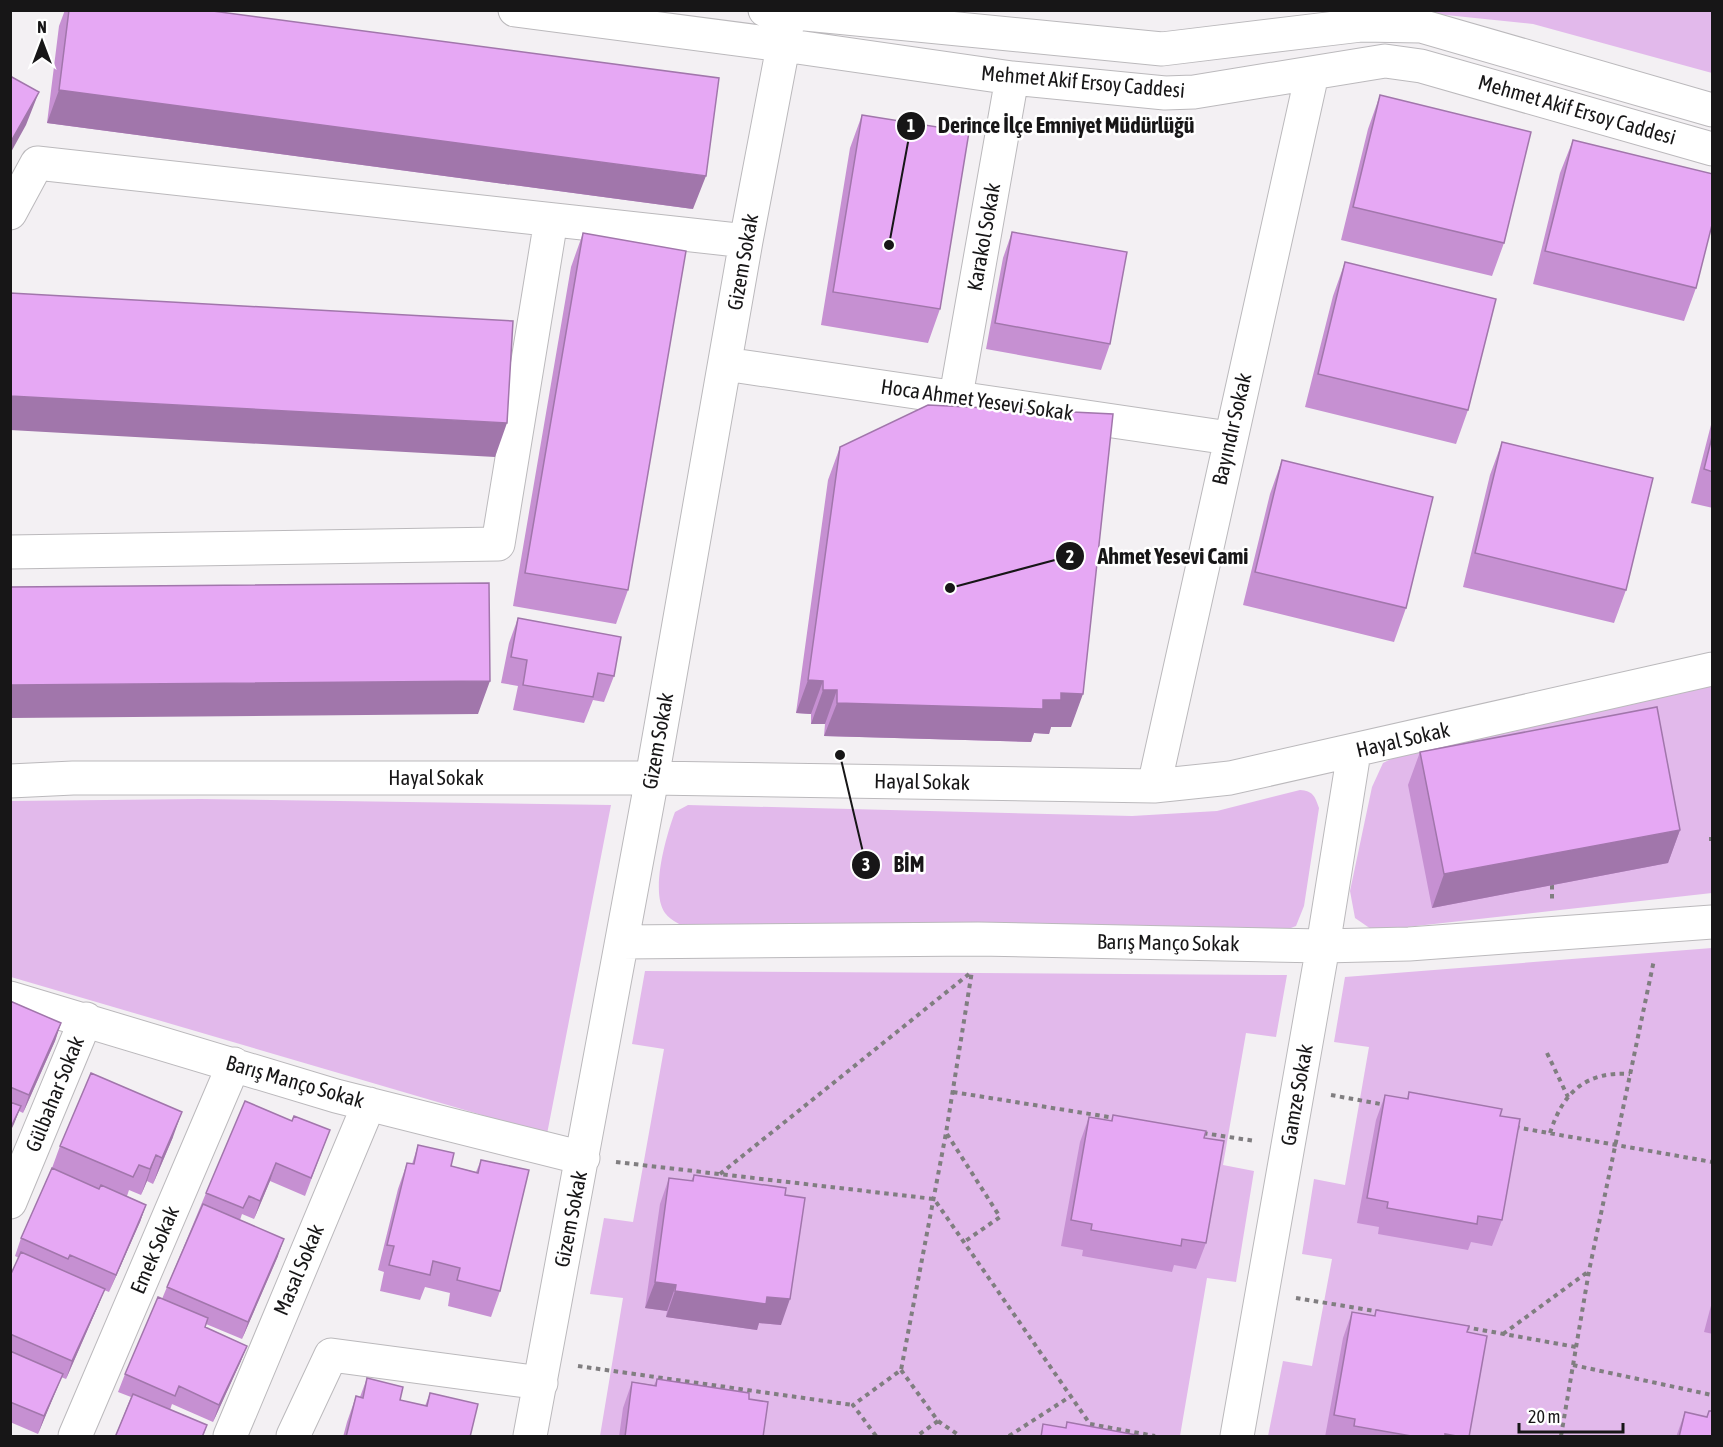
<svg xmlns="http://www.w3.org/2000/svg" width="1723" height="1447" font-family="'Asap Condensed',sans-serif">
<rect width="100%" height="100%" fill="#f3f0f3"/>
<!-- green -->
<path fill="#e2b9eb" d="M 1407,11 L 1712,11 L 1712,73 L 1533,24 Z
M 1712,683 L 1712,893 L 1389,929 L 1371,929 L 1355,918 L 1350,891 L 1372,787 L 1383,763 L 1403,753 Z
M 1300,790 C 1313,791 1315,796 1319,808 L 1304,906 L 1296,926 L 1283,931 L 693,931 C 685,927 671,921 665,913 C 650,892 666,836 675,812 L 688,805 L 1132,816 L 1217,811 Z
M 200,799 L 611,805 L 547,1134 L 11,977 L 10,801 Z
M 1712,948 L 1712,1436 L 1268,1436 L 1283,1361 L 1312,1366 L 1332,1259 L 1302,1254 L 1314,1179 L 1345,1185 L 1369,1047 L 1334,1042 L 1345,977 Z
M 645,971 L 1287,975 L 1276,1037 L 1246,1033 L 1223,1165 L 1254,1171 L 1236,1282 L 1207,1278 L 1180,1436 L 600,1436 L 623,1298 L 590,1294 L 604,1218 L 633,1222 L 664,1049 L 632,1044 Z"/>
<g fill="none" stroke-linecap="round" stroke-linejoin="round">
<!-- minor casing -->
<g stroke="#bbb9bc" stroke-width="35">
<path id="minor" d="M 515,10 L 783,45 L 1012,78 L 1165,93 L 1194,92 L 1385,61 L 1421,66 L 1712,149
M 765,10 L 1162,49 L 1361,25 L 1421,26 L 1712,110
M 10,213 L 37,163 L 746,241
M 725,364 L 1229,438
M 956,396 L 1012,78
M 10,552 L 498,544 L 551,220
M 10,781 L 73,778 L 652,778 L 1154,786 L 1230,778 L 1712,669
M 1154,786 L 1312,74
M 622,942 L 978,939 L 1323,946 L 1409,944 L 1712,922
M 10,998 L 336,1096 L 583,1158
M 10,1202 L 86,1019
M 75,1436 L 234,1064
M 230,1436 L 369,1104
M 293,1436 L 331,1355 L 541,1383
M 530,1436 L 652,778 L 746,241 L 790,10
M 1237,1436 L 1323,946 L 1354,752"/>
</g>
<!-- path -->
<path stroke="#807e80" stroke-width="4" stroke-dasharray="4.5 4.5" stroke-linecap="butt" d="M 1709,839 L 1712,839
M 1552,885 L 1552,900
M 1547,1053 L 1568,1097
M 953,1092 L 1115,1118
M 1331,1095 L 1386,1105
M 1515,1127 L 1712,1162
M 1203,1133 L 1255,1141
M 1550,1133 C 1563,1092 1586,1071 1630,1074
M 947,1134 L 1000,1217 L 964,1242
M 616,1162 L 934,1199 L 1090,1424 L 1155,1436
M 720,1174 L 969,974
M 1296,1298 L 1381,1312
M 1465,1327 L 1576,1347
M 1503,1334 L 1589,1271
M 1573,1365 L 1712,1395
M 578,1366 L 853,1405
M 901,1370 L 938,1421 L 917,1436
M 938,1421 L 960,1436
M 876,1436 L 853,1405 L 901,1370 L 946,1133 L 972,971
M 1009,1436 L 1071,1396
M 1561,1436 L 1589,1271 L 1654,960"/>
<!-- minor -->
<use href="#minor" stroke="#fff" stroke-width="33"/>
</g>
<!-- wall -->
<path fill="#c690d2" d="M 65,10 L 205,10 L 693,209 L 47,123 L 59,26 Z
M 1380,95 L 1504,243 L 1492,276 L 1341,240 L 1368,129 Z
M 862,115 L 940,309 L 928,343 L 821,325 L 850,148 Z
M 1573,140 L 1696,288 L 1684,321 L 1533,284 L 1560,173 Z
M 1012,232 L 1110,344 L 1101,370 L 986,349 L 1003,258 Z
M 583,233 L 628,590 L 616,624 L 513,606 L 571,267 Z
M 1345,262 L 1468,410 L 1456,444 L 1305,407 L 1333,296 Z
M 1713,417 L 1713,508 L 1691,503 Z
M 1502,442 L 1626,590 L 1614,623 L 1463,587 L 1490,475 Z
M 840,447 L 1071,727 L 1051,727 L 1049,734 L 1034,733 L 1031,742 L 824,736 L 825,724 L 811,724 L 811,714 L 796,713 L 828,480 Z
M 1282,460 L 1406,608 L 1394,642 L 1243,605 L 1270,494 Z
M 518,618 L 614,676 L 604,702 L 593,700 L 584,723 L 513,710 L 518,686 L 501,683 L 509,643 Z
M 1420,752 L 1680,830 L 1668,863 L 1432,908 L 1408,785 Z
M 10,1001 L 61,1023 L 55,1041 L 23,1113 L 19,1111 L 10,1132 Z
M 1409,1092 L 1502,1220 L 1492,1246 L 1471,1242 L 1468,1250 L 1378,1234 L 1379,1227 L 1357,1223 L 1376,1120 L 1385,1095 L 1407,1099 Z
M 1113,1115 L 1204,1138 L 1206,1243 L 1196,1269 L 1174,1265 L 1172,1272 L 1082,1256 L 1083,1250 L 1061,1246 L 1080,1142 L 1089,1117 L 1111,1121 Z
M 292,1121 L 330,1130 L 305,1196 L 270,1181 L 254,1219 L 242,1214 L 240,1220 L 278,1256 L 242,1339 L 206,1324 L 205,1327 L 247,1346 L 240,1363 L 213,1422 L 172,1404 L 170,1410 L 207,1425 L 203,1437 L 115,1437 L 131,1397 L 118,1392 L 125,1374 L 162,1299 L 206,1193 Z
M 173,1137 L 153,1184 L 147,1181 L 141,1195 L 129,1190 L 127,1196 L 146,1205 L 140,1222 L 109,1292 L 104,1290 L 98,1306 L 66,1379 L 61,1377 L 38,1434 L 10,1422 L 10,1276 L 19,1258 L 15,1256 L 21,1238 L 52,1168 L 60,1146 Z
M 418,1145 L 451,1166 L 476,1172 L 481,1160 L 500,1291 L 491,1317 L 448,1306 L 450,1293 L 425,1287 L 420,1300 L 380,1291 L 384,1272 L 378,1270 L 398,1189 L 407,1163 L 412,1164 Z
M 694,1175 L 785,1195 L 781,1325 L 759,1323 L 757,1330 L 666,1317 L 667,1311 L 645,1308 L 660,1204 L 669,1178 L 691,1181 Z
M 1713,1298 L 1713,1334 L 1704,1332 Z
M 1376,1310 L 1467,1332 L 1469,1437 L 1325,1437 L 1343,1338 L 1352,1312 L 1374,1316 Z
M 367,1378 L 400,1400 L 425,1406 L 430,1393 L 470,1437 L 343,1437 L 347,1422 L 356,1396 L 360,1397 Z
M 657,1379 L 749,1399 L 763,1437 L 619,1437 L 623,1408 L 632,1382 L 654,1385 Z
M 1709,1411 L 1713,1437 L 1676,1437 L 1685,1412 L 1707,1417 Z"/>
<!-- shaded-wall -->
<path fill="#a176ab" d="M 59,90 L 706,176 L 693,209 L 47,123 Z
M 39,92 L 26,125 L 10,154 L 10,143 Z
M 10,396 L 507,423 L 495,457 L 10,430 Z
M 808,680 L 823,681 L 811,714 L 796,713 Z
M 490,681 L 478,714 L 10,718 L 10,685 Z
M 823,690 L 837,690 L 825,724 L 811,724 Z
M 1061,693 L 1083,694 L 1071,727 L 1051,727 L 1049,734 L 1034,733 L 1031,742 L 824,736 L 837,703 L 1043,700 Z
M 1680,830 L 1668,863 L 1432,908 L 1444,874 Z
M 61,1023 L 55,1041 L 23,1113 L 29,1095 Z
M 21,1106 L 14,1124 L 10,1132 L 10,1129 Z
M 182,1112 L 173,1137 L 153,1184 L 162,1158 Z
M 156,1155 L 147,1181 L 141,1195 L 150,1169 Z
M 276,1163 L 270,1181 L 254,1219 L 260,1201 Z
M 146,1205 L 140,1222 L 109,1292 L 116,1275 Z
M 284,1239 L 278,1256 L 242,1339 L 248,1322 Z
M 655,1282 L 676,1285 L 667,1311 L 645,1308 Z
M 105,1289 L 98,1306 L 66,1379 L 72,1361 Z
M 675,1291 L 767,1297 L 790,1299 L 781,1325 L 759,1323 L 757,1330 L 666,1317 Z
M 247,1346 L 240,1363 L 213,1422 L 219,1405 Z
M 63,1374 L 56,1391 L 38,1434 L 44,1416 Z"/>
<!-- building -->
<path fill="#e6a8f4" stroke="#a176ab" stroke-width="1.5" d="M 69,10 L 205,10 L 719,78 L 706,176 L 59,90 Z
M 10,76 L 39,92 L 10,143 Z
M 1380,95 L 1531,132 L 1504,243 L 1353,207 Z
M 862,115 L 969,132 L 940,309 L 833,292 Z
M 1573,140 L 1713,174 L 1713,221 L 1696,288 L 1545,251 Z
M 1012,232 L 1127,252 L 1110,344 L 995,323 Z
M 583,233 L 686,251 L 628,590 L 525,573 Z
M 1345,262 L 1496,299 L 1468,410 L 1318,374 Z
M 10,293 L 513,321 L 507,423 L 10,396 Z
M 928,405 L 1113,414 L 1083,694 L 1061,693 L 1061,700 L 1043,700 L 1043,709 L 837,703 L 837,690 L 823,690 L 823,681 L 808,680 L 840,447 Z
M 1713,433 L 1713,472 L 1704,469 Z
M 1502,442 L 1653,478 L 1626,590 L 1475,553 Z
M 1282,460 L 1433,497 L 1406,608 L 1255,572 Z
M 489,583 L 490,681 L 10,685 L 10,587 Z
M 518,618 L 621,637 L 614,676 L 598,673 L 593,697 L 523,685 L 527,660 L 511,657 Z
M 1657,707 L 1680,830 L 1444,874 L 1420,752 Z
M 10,1001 L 61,1023 L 29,1095 L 10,1087 Z
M 91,1073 L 182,1112 L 162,1158 L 156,1155 L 150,1169 L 139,1165 L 133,1177 L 60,1146 Z
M 1409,1092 L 1502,1109 L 1500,1116 L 1520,1119 L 1502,1220 L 1478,1216 L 1477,1224 L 1387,1208 L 1388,1202 L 1367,1198 L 1385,1095 L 1408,1099 Z
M 245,1101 L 292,1121 L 294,1116 L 330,1130 L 311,1178 L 276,1163 L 260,1201 L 249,1196 L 243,1208 L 206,1193 Z
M 10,1102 L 21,1106 L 10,1129 Z
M 1113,1115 L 1206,1131 L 1204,1138 L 1224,1141 L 1206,1243 L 1182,1239 L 1181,1246 L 1091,1230 L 1092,1224 L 1071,1220 L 1089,1117 L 1112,1121 Z
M 418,1145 L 454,1153 L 451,1166 L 478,1173 L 481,1160 L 529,1170 L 500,1291 L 457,1280 L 460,1268 L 433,1261 L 430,1275 L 389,1265 L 394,1246 L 387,1245 L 407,1163 L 414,1164 Z
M 52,1168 L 99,1189 L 101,1185 L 146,1205 L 116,1275 L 70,1255 L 68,1259 L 21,1238 Z
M 694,1175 L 786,1188 L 785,1195 L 805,1198 L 790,1299 L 767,1297 L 766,1304 L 675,1291 L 676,1285 L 655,1282 L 669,1178 L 693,1181 Z
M 203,1204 L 284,1239 L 248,1322 L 167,1287 Z
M 21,1252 L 105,1289 L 72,1361 L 10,1334 L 10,1276 Z
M 158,1297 L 208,1318 L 205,1327 L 247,1346 L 219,1405 L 179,1386 L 175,1396 L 125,1374 Z
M 1376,1310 L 1469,1326 L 1467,1332 L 1487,1336 L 1469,1437 L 1462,1437 L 1445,1434 L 1445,1437 L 1417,1437 L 1354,1426 L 1355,1419 L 1334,1415 L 1352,1312 L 1375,1316 Z
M 10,1351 L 63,1374 L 44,1416 L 10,1402 Z
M 367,1378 L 403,1387 L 400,1400 L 427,1406 L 430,1393 L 478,1404 L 470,1437 L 346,1437 L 356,1396 L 363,1398 Z
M 657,1379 L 749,1393 L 749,1399 L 768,1402 L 763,1437 L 625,1437 L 632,1382 L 656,1386 Z
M 133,1394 L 207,1425 L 202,1437 L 120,1437 L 116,1435 Z
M 1709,1411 L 1713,1411 L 1713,1437 L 1679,1437 L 1685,1412 L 1707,1417 Z
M 1067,1422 L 1147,1437 L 1041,1437 L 1043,1424 L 1066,1428 Z"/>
<g text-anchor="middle" stroke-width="5" stroke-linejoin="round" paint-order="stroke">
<!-- street labels -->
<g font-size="21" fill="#171617" stroke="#fff">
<text transform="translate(1083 82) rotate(5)" y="7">Mehmet Akif Ersoy Caddesi</text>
<text transform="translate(1577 110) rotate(16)" y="7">Mehmet Akif Ersoy Caddesi</text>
<text transform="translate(984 237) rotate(-80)" y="7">Karakol Sokak</text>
<text transform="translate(743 262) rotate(-80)" y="7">Gizem Sokak</text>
<text transform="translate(977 400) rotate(8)" y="7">Hoca Ahmet Yesevi Sokak</text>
<text transform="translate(1232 429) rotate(-77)" y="7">Bayındır Sokak</text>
<text transform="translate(1403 740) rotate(-13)" y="7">Hayal Sokak</text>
<text transform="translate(658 741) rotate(-80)" y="7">Gizem Sokak</text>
<text x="436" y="785">Hayal Sokak</text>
<text transform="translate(922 782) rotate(1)" y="7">Hayal Sokak</text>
<text transform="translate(1168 943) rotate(1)" y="7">Barış Manço Sokak</text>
<text transform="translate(295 1082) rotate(16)" y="7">Barış Manço Sokak</text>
<text transform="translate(55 1094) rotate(-68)" y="7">Gülbahar Sokak</text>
<text transform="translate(1297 1095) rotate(-80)" y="7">Gamze Sokak</text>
<text transform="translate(571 1219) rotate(-79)" y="7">Gizem Sokak</text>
<text transform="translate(155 1250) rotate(-67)" y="7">Emek Sokak</text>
<text transform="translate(299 1270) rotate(-67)" y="7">Masal Sokak</text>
</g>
</g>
<!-- callouts -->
<path fill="none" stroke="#171617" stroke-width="2" d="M889 245L911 126M950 588L1070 556M840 755L866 865"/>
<g fill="#171617" stroke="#fff" stroke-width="2">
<circle cx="889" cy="245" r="6"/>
<circle cx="950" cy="588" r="6"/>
<circle cx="840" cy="755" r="6"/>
<circle cx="911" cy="126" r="15"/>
<circle cx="1070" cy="556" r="15"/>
<circle cx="866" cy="865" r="15"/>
</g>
<g font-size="18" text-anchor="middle" font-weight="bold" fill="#fff">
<text x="911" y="132">1</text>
<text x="1070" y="563">2</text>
<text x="866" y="871">3</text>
</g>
<g font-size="22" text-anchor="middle" font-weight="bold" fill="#171617" stroke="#fff" stroke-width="5" stroke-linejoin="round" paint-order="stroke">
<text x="1066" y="133">Derince İlçe Emniyet Müdürlüğü</text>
<text x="1173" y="564">Ahmet Yesevi Cami</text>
<text x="909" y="872">BİM</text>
</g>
<!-- border -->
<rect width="1723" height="1447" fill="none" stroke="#171617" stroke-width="24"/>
<!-- north arrow -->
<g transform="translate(42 42)" stroke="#ffffff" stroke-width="4.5" paint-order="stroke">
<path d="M0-4.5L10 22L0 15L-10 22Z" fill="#171617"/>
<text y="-9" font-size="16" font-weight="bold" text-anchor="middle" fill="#171617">N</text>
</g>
<!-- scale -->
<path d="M1519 1423v9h104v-9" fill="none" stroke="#171617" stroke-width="3"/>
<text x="1528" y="1423" font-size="18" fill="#171617" stroke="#ffffff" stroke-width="4.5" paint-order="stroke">20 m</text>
</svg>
